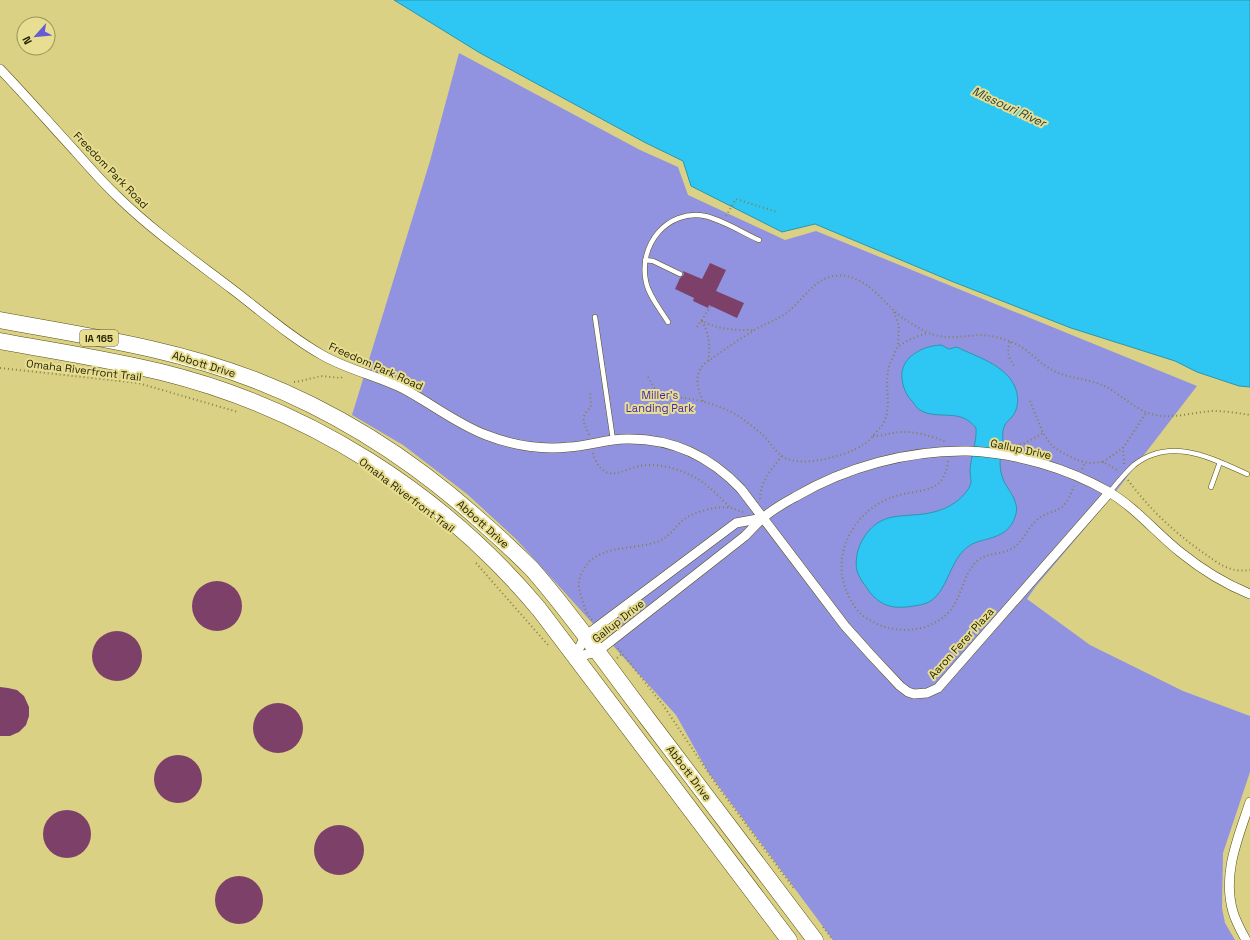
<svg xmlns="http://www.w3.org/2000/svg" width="1250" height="940" font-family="'Space Grotesk',sans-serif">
<rect width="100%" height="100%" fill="#dad184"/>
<!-- green -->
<path fill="#9193e0" d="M 459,53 L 640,150 L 678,167 L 688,195 L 785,240 L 816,231 L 1197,386 L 1110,499 L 1036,586 L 1027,599 L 1090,645 L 1183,691 L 1250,716 L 1250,772 L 1223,853 L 1222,908 L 1225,923 L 1235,940 L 833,940 L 708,772 L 676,715 L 516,539 L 467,494 L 403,445 L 352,415 L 430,161 Z"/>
<!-- water -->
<path fill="#2ec7f3" stroke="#2c96ac" d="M 394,0 L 1250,0 L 1250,387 L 1239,386 L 1197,372 L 1175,361 L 1071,328 L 951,281 L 815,224 L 782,232 L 691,186 L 683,161 L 646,143 L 480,53 Z
M 941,345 L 949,349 L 957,347 C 976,357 1005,364 1015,387 C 1019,397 1019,408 1012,417 C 1009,420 1005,423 1004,427 C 1002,432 1003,438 1003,443 C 1002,450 1000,456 1000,463 C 1000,468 1001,474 1003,479 C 1008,491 1021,502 1015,517 C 1009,535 994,537 977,542 C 947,552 951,596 924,604 C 915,606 905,608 895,607 C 883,606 873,598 867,588 C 863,583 859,577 857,571 C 853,552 864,530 881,521 C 890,516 902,516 912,515 C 933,514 953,509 967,491 C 969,488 970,486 971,483 C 971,478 970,474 970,470 C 971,456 977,442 976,428 C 960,407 938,421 920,410 C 916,408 915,404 912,401 C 906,395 903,387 902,379 C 901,370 904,363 910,357 C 920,349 928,346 941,345 Z"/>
<!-- building -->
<path fill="#7d4068" d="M 710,263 L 726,270 L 716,291 L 744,303 L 737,318 L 709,305 L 708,308 L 693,301 L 694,298 L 675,289 L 680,278 L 684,275 L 683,271 L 702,279 Z
M192 606a25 25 0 1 1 50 0a25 25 0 1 1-50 0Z
M92 656a25 25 0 1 1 50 0a25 25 0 1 1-50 0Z
M 0,687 L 8,688 L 17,690 L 24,696 L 29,707 L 29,716 L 26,725 L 19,732 L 10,736 L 0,736 Z
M253 728a25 25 0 1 1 50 0a25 25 0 1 1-50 0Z
M154 779a24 24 0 1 1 48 0a24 24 0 1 1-48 0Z
M43 834a24 24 0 1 1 48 0a24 24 0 1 1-48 0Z
M314 850a25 25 0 1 1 50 0a25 25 0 1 1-50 0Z
M215 900a24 24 0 1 1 48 0a24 24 0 1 1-48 0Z"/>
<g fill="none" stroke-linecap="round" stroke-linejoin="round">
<!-- service casing -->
<g stroke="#585114" stroke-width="5.5">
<path id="service" d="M 645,260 L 653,261 L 680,274
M 595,317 L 613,440
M 668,322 C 660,309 649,296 646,282 C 638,245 667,209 705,216 C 723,220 743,233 759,240
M 1211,487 L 1220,462
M 1109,493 C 1117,483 1125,473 1134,465 C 1170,436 1211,458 1247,474"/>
</g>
<!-- minor casing -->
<g stroke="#585114" stroke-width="10">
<path id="minor" d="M 0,69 C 26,96 50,124 75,151 C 89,167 103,183 118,197 C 153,231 194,260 232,289 C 261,311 290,337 322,355 C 348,370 378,376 404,389 C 432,404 457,424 486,435 C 512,445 541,450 569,447 C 588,446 607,439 626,439 C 672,438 710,456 741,489 L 845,626 L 871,655 L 900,686 L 908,692 L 914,694 L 927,693 L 938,688 L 1109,493
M 575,657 L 597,652 L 745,536 C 751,530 756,524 762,519 C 771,510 784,503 795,497 C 846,467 908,450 968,451 C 1016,453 1067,468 1109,492 C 1136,508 1156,533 1180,552 C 1201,569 1225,584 1250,594
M 575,657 L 585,636 L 736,523 L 763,518
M 1246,940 C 1241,931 1236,922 1233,912 C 1222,874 1238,838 1250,802"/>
</g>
<!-- trunk casing -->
<g stroke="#585114" stroke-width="17">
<path id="trunk" d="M 0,320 C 86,336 173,348 255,380 C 340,413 418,464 485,525 C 501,539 517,554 532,569 C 573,616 609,668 647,718 C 703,791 759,866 815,940
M 0,341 C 54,351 108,359 161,372 C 308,408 442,493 539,609 L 789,940"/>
</g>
<!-- path -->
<path stroke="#878048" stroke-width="2" stroke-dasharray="1 3" stroke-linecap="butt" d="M 726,216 L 736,199 L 777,212
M 894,312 L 899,326 L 898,347
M 701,320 C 718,330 734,330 753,330
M 702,321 C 709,333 711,347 708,361
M 697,327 L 711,306
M 1010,342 C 1006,353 1009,359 1016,368
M 0,368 L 138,383 L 238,412
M 648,377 L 659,396 C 686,397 711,401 735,414 C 745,420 755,428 764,436 C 770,443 775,451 782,456 C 800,469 846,456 863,445 C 868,442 873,437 876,432 C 880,428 883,425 885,420 C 893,398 880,379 894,355 C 895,353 896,349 898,347 C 906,340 918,336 928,333
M 294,382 L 301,381 L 321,376 L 341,378 L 344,375
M 703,401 C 697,388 694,375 704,364 C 720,353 736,341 753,331 C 765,323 779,320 790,310 C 804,298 815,279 833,276 C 865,271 882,303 904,319 C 912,324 920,329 929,333 C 946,340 963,336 981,335 C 991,335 1004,339 1014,343 C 1028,349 1040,364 1054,371 C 1072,380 1092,378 1110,389 C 1125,398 1137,411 1155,415 C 1175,419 1193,412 1213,411 C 1225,411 1238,413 1250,415
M 1030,401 L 1043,433 L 1052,446 L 1063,453 L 1077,460 L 1089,463 L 1103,462 L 1119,471
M 589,435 C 584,422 579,418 591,407 L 590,392
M 873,436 C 882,436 890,433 899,432 C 915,431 931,436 946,442
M 1012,446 L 1023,444 L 1043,433
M 593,453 C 595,461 600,471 609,473 C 619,475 629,468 639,466 C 661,462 688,471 705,484 C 714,491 722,500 730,507
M 948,461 C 947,469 945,477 939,483 C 927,493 910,491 896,496 C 861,506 835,543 843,580 C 846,592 852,605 861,614 C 886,635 926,636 949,612 C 962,597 963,575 976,562 C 986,552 1002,555 1013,548 C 1023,542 1027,529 1036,521 C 1043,513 1054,513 1062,507 C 1068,502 1071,493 1074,486
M 1103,462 L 1123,448
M 1124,464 L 1123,448 L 1146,413
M 1082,469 L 1085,463
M 1128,480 C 1150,510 1177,535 1208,556 C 1214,560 1221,566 1229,568 C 1235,571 1243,571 1250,570
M 760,499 C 760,482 772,468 782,456
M 476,563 L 548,645
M 592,620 C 585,612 583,602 580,592 C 578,585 579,578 582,572 C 596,543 634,551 659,541 C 669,537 674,528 682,521 C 692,512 718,505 731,508 C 735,509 739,511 743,512
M 618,648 L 663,705 L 716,784 L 795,890
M 617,658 L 622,654
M 823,927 L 833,940"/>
<!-- service -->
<use href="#service" stroke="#fff" stroke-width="4.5"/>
<!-- minor -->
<use href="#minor" stroke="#fff" stroke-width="9"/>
<!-- trunk -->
<use href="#trunk" stroke="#fff" stroke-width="16"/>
</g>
<g text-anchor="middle" stroke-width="4" stroke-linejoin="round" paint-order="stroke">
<!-- shield labels -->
<rect fill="#e7de91" stroke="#625c2f" stroke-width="1" x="80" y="330" width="38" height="16" rx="3"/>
<g font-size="10" font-weight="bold" fill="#292505">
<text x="99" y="342">IA 165</text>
</g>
<!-- street labels -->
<g font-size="11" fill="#292505" stroke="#e7de91">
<text transform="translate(111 170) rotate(46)" y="4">Freedom Park Road</text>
<text transform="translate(204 364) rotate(17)" y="4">Abbott Drive</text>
<text transform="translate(376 366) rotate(24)" y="4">Freedom Park Road</text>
<text transform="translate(84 370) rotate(7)" y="4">Omaha Riverfront Trail</text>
<text transform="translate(1021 449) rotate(12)" y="4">Gallup Drive</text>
<text transform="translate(407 495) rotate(37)" y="4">Omaha Riverfront Trail</text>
<text transform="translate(483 524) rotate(42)" y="4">Abbott Drive</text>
<text transform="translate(618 621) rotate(-38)" y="4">Gallup Drive</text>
<text transform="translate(961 643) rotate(-48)" y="4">Aaron Ferer Plaza</text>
<text transform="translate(689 773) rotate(53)" y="4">Abbott Drive</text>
</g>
<!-- park labels -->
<g font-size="11" fill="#4328af" stroke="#e7de91">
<text x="660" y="399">Miller's<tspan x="660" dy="13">Landing Park</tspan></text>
</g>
<!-- water labels -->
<g font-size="12" font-style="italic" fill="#1d3a44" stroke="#e7de91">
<text transform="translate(1009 107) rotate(25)" y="4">Missouri River</text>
</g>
</g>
<!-- north arrow -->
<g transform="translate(36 36) rotate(243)"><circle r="19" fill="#e7de91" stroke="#9b9459"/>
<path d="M0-3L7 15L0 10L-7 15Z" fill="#655bd4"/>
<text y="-6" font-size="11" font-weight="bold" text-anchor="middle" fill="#292505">N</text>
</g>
</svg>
